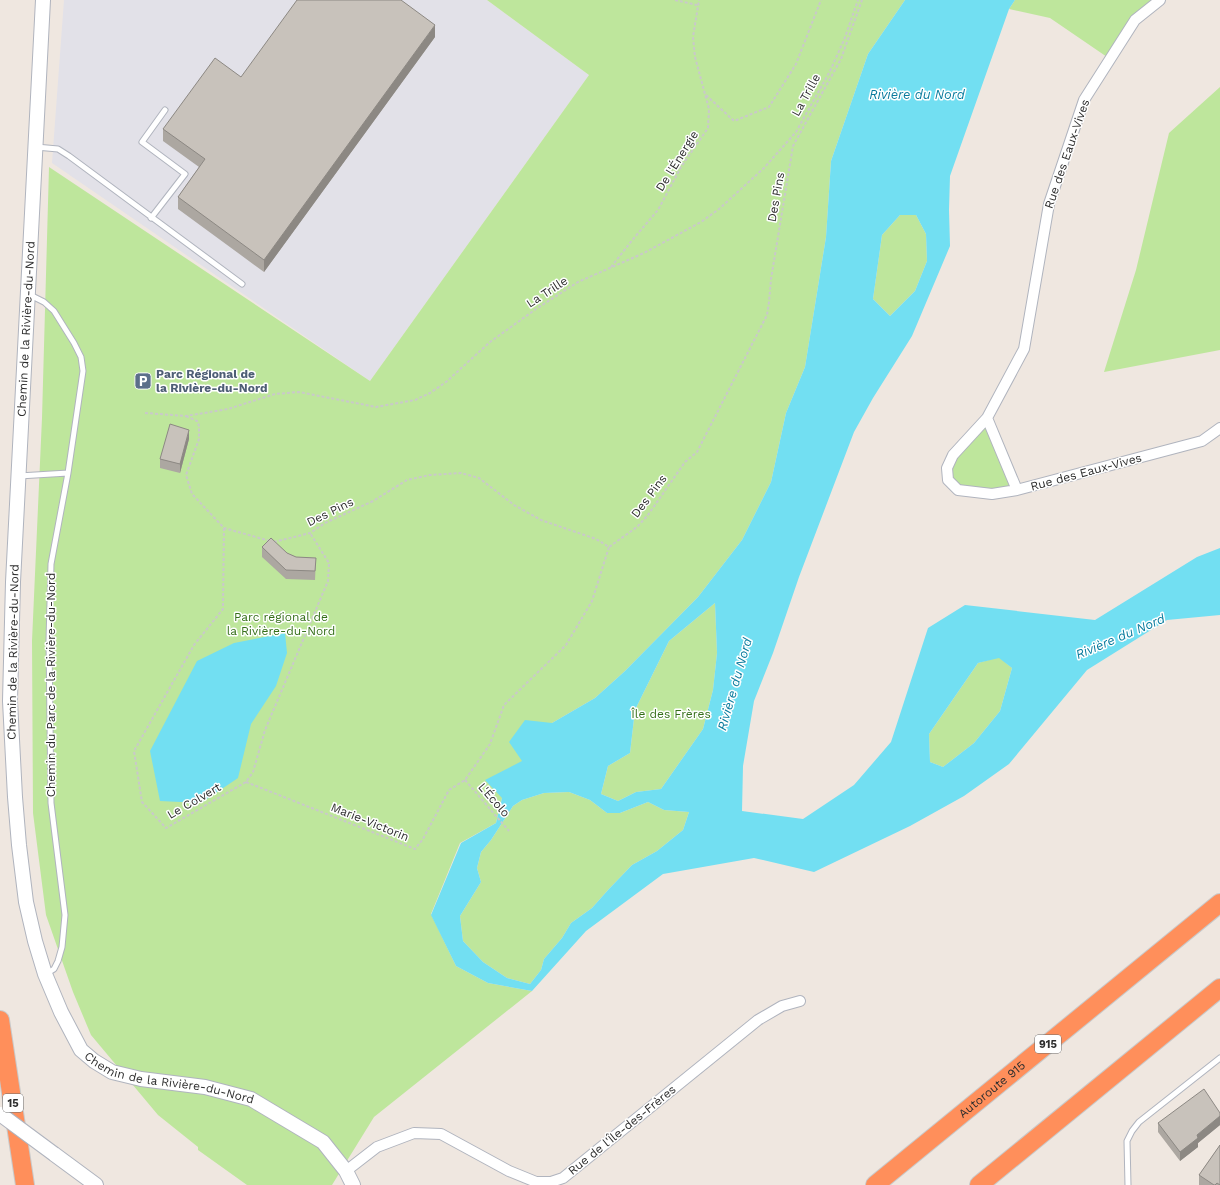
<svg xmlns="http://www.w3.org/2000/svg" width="1220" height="1185" font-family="'Work Sans',sans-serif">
<rect width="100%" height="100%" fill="#efe7e0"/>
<!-- industrial -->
<path fill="#e2e1e8" d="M 64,0 L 487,0 L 589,75 L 370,381 L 52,163 Z"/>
<!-- green -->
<path fill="#bee69c" d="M 487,0 L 905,0 L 868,54 L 831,161 L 826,237 L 805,367 L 786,413 L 771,482 L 742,540 L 698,597 L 625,671 L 595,698 L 552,723 L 523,761 L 502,798 L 496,823 L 460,843 L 431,914 L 456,966 L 488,983 L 532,991 L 374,1117 L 332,1185 L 247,1185 L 198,1150 L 198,1147 L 158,1115 L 91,1035 L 73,992 L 46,915 L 33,813 L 32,641 L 42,418 L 49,167 L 370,381 L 589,75 Z
M 1015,0 L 1160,0 L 1135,20 L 1110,59 L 1050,18 L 1009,9 Z
M 1220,87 L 1220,350 L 1104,372 L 1136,270 L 1169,133 Z
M 900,215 L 916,215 L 926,234 L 927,261 L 915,291 L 890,316 L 873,299 L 882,235 Z
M 987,418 L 1017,490 L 958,490 L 948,480 L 953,455 Z
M 715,603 L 717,653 L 713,690 L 703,729 L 661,789 L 636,792 L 618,801 L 601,794 L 608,766 L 630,753 L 635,710 L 669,641 Z
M 999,657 L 1012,668 L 1000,711 L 974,743 L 943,767 L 930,762 L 929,734 L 978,663 Z
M 569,792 L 590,800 L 607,813 L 620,813 L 648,802 L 664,810 L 689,812 L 683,830 L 657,851 L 632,865 L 608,890 L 592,908 L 571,923 L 562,938 L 544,959 L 541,970 L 530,984 L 507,978 L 483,962 L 463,941 L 460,916 L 481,882 L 477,868 L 481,852 L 491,840 L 513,806 L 522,800 L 544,793 Z"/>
<!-- water -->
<path fill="#72dff2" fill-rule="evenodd" d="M 905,0 L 1015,0 L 1009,9 L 950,176 L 949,210 L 950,246 L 912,336 L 873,398 L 854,432 L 799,577 L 773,653 L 754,701 L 743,766 L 742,811 L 803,819 L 854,785 L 891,742 L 928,628 L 965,605 L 1095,620 L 1197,557 L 1220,548 L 1220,615 L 1167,620 L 1087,670 L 1009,764 L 964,796 L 910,826 L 814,872 L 754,858 L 663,874 L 586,931 L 532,991 L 488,983 L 456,966 L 431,915 L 461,843 L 496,823 L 502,798 L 485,780 L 522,761 L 509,742 L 525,720 L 552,723 L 595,698 L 625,671 L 698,597 L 742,540 L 771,482 L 786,413 L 805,367 L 826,237 L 831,161 L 868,54 ZM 900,215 L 916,215 L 926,234 L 927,261 L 915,291 L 890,316 L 873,299 L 882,235 ZM 715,603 L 717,653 L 713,690 L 703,729 L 661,789 L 636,792 L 618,801 L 601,794 L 608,766 L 630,753 L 635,710 L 669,641 ZM 999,658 L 1012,668 L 1000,711 L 974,743 L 943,767 L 930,762 L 929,734 L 978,663 ZM 569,792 L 590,800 L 607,813 L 620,813 L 648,802 L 664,810 L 689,812 L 683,830 L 657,851 L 632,865 L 608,890 L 592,908 L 571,923 L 562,938 L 544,959 L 541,970 L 530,984 L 507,978 L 483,962 L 463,941 L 460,916 L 481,882 L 477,868 L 481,852 L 491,840 L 513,806 L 522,800 L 544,793 Z
M 285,633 L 287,653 L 276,686 L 251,724 L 238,778 L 201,803 L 160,801 L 150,751 L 197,661 L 234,643 Z"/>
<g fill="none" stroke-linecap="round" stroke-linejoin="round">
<!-- lane casing -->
<g stroke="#b0b4be" stroke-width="7">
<path id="lane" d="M 36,147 L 58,149 L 69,156 L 242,284
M 151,218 L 185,174 L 142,142 L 165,110
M 30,295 L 44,302 L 54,311 L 74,343 L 81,357 L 83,371 L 68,473 L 51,564 L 49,641 L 51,803 L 65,915 L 62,947 L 58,961 L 54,969 L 46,974
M 19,476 L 68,473
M 1128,1185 L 1127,1141 L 1132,1131 L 1139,1122 L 1220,1058"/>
</g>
<!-- street casing -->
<g stroke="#b0b4be" stroke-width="12">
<path id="street" d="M 1160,0 L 1135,20 L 1084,100 L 1049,204 L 1024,349 L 987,418 L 1017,490 L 1202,441 L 1220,428
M 987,418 L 953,455 L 947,468 L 948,480 L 958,490 L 992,494 L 1017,490
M 346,1171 L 377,1147 L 414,1133 L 441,1134 L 509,1171 L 536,1182 L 551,1182 L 563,1178 L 758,1020 L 782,1006 L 800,1001"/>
</g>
<!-- secondary casing -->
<g stroke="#b0b4be" stroke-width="16">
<g id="secondary">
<path id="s1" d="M 43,0 L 13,582 L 10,701 L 15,797 L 19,845 L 26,902 L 35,941 L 45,974 L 61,1012 L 81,1050 L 94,1061 L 112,1072 L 141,1079 L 205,1087 L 251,1099 L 323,1142 L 346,1171 L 353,1185"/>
<path d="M 54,1154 L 96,1185"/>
</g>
</g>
<!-- highway casing -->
<g stroke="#c9c9c9" stroke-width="20">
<g id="highway">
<path d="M 0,1020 L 25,1185"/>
<path id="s2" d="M 875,1185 L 1220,903"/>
<path d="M 979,1185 L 1220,988"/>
</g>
</g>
<!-- path -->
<path stroke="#c9c9c9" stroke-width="2" stroke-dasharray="3 2" stroke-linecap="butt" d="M 675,0 L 697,5
M 706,95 L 734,121 L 769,107 L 796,64 L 821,0
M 611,267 L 634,238 L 658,210 L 681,167 L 708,128 L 709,109 L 695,57 L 693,37 L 699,0
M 145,413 L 186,416 L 228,409 L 275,394 L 299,392 L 376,407 L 415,400 L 430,393 L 446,382 L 490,342 L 536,309 L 578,282 L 644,253 L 701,222 L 719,209 L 764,168 L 796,132 L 830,71 L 844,40 L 858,0
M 186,416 L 197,421 L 199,426 L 199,439 L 186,475 L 192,494 L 224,528 L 270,541
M 224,528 L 223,609 L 194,645 L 134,751 L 142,802 L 166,828 L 246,782 L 253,772 L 265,730 L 328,581 L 329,563 L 310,533
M 274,542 L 310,533 L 325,523 L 373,501 L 407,480 L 430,475 L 461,473 L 479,478 L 514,505 L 541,520 L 596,539 L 609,547 L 637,527 L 648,515 L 685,462 L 697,452 L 767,315 L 769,302 L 771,279 L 793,146 L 841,59 L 862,0
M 465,780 L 509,831
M 246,782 L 415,849 L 423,839 L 449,790 L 465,780 L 490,744 L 504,705 L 566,645 L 592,601 L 609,547"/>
<!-- lane -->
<use href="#lane" stroke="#fff" stroke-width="5"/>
<!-- street -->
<use href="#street" stroke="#fff" stroke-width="10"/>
<!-- secondary -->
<use href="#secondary" stroke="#fff" stroke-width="14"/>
<!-- highway -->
<use href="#highway" stroke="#ff8f5b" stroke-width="18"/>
<!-- secondary-bridge casing -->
<g stroke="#b0b4be" stroke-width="16" stroke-linecap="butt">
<path id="secondary-bridge" d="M 0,1114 L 54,1154"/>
</g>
<!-- secondary-bridge -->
<use href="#secondary-bridge" stroke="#fff" stroke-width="14"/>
</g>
<!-- wall -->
<path fill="#aca7a1" d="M 435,37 L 264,272 L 178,209 L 178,197 L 199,167 L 163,141 L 163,129 L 241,77 Z
M 189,439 L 180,473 L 160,468 L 160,459 Z
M 262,547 L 287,553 L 296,557 L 316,558 L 315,580 L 286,579 L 262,557 Z
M 1220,1113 L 1220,1125 L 1198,1143 L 1198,1147 L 1180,1161 L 1158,1132 L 1158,1123 Z
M 1220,1145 L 1220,1185 L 1199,1185 L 1199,1175 Z"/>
<!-- shaded-wall -->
<path fill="#8c8883" d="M 435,25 L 435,37 L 264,272 L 264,260 Z
M 189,430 L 189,439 L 180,473 L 180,464 Z
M 1220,1116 L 1220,1125 L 1198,1143 L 1198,1147 L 1180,1161 L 1180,1152 L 1197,1135 Z"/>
<!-- building -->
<path fill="#c8c2bb" stroke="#8c8883" d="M 297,0 L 401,0 L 435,25 L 264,260 L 178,197 L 205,159 L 163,129 L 215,58 L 241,77 Z
M 170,424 L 189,430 L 180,464 L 160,459 Z
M 271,538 L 287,553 L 296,557 L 316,558 L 315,571 L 286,570 L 262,547 Z
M 1204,1089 L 1220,1113 L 1220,1116 L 1197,1135 L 1198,1138 L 1180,1152 L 1158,1123 Z
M 1220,1145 L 1220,1185 L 1217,1183 L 1215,1185 L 1214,1185 L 1199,1175 Z"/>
<!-- icons -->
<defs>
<g id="parking-square" transform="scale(0.9)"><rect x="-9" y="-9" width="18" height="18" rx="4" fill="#5c6f8a" stroke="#fff"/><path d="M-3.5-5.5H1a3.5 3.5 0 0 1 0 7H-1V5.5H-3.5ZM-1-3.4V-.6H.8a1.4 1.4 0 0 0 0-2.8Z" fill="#fff"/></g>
</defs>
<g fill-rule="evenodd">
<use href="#parking-square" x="143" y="381"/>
</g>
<g text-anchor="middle" stroke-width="3" stroke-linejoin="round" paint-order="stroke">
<!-- shield labels -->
<g fill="#fff" stroke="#6d6d6d" stroke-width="1">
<rect x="1035" y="1035" width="26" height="18" rx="3"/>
<rect x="3" y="1094" width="20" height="18" rx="3"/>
</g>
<g font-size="11" font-weight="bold" fill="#2e2e2e">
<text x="1048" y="1048">915</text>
<text x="13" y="1107">15</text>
</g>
<!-- street labels -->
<g font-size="12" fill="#2e2e2e" stroke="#fff">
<text transform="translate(806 95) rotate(-61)" y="4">La Trille</text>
<text transform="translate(1067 154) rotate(-71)" y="4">Rue des Eaux-Vives</text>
<text transform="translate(677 161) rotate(-58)" y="4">De l'Énergie</text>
<text transform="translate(776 197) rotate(-80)" y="4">Des Pins</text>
<text transform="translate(547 292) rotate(-33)" y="4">La Trille</text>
<text transform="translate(26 329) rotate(-87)" y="4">Chemin de la Rivière-du-Nord</text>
<text transform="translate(1086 472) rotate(-15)" y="4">Rue des Eaux-Vives</text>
<text transform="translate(649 496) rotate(-53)" y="4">Des Pins</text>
<text transform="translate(330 512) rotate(-26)" y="4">Des Pins</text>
<text transform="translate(13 652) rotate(-89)" y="4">Chemin de la Rivière-du-Nord</text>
<text transform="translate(51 685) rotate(-90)" y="4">Chemin du Parc de la Rivière-du-Nord</text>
<text transform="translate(494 800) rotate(49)" y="4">L'Écolo</text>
<text transform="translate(194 801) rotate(-30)" y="4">Le Colvert</text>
<text transform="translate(370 822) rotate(22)" y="4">Marie-Victorin</text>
<text dy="4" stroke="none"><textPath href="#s1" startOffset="1157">Chemin de la Rivière-du-Nord</textPath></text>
<text dy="4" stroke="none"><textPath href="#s2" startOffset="151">Autoroute 915</textPath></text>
<text transform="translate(622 1130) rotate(-39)" y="4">Rue de l'Île-des-Frères</text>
</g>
<!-- service labels -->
<g font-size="12" font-weight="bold" fill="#4e5e75" stroke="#fff" text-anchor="start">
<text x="156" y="378">Parc Régional de<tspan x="156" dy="14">la Rivière-du-Nord</tspan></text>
</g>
<!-- park labels -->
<g font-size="12" fill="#356f19" stroke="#fff">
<text x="281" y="621">Parc régional de<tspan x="281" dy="14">la Rivière-du-Nord</tspan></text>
<text x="671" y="718">Île des Frères</text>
</g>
<!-- water labels -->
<g font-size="13" font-style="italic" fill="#0a7c9e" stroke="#fff">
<text x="917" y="99">Rivière du Nord</text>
<text transform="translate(1120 636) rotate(-23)" y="5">Rivière du Nord</text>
<text transform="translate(734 684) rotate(-74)" y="5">Rivière du Nord</text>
</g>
</g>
</svg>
